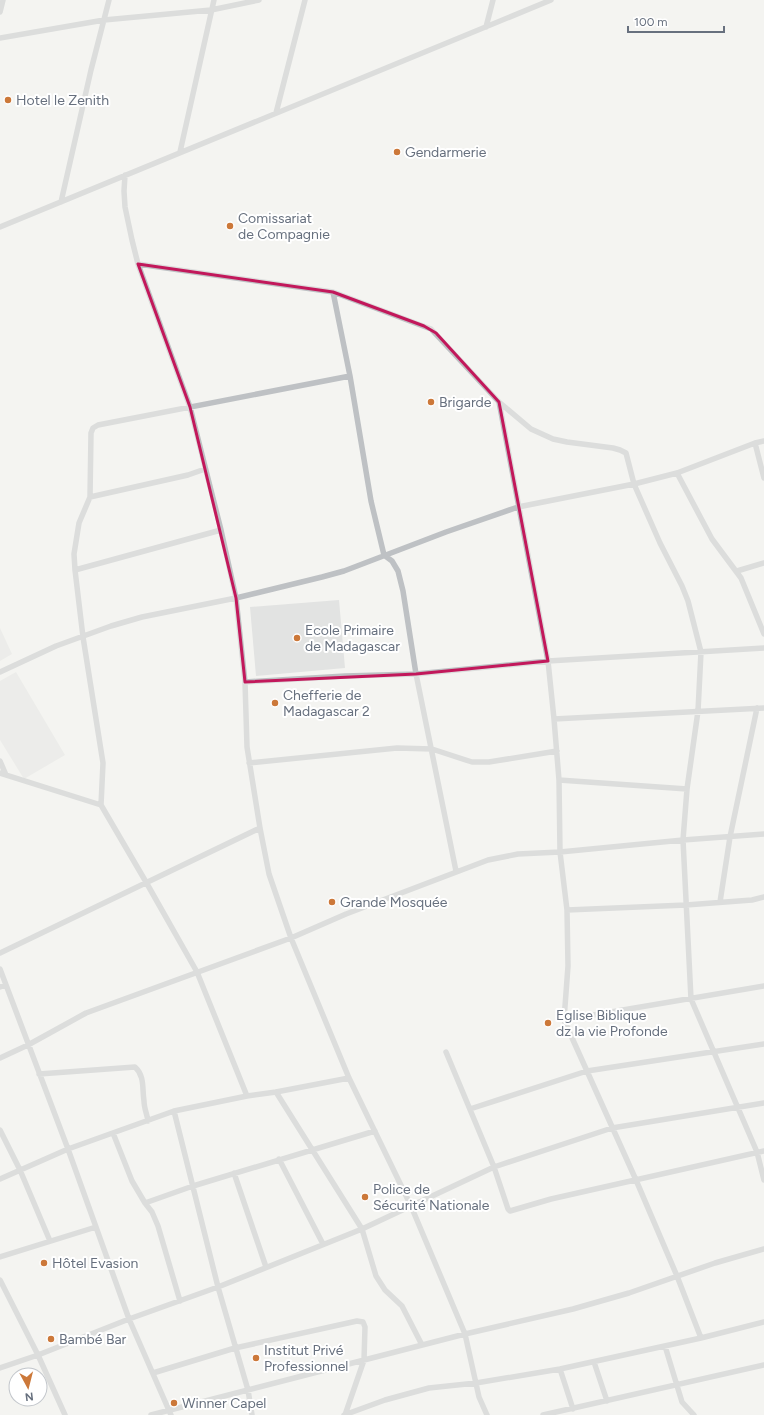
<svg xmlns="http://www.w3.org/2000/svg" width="764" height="1415" font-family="Figtree,sans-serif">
<rect width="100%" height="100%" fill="#f4f4f1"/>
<!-- built -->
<path fill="#e2e3e2" d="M 339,600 L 345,668 L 256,676 L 250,607 Z
M 0,628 L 12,654 L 0,661 Z
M 16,672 L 65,755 L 24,779 L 0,740 L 0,681 Z"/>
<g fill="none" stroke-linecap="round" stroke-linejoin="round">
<!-- minor -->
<path stroke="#bec1c4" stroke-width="5.5" d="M 0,12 L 3,0
M 486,27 L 493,0
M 0,38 L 104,20 L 211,10 L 259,0
M 276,113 L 305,0
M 180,152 L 214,0
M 125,175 L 124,191 L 125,207 L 132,240 L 138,264 L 190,407 L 221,530 L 236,598 L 245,682 L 247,747 L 260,828 L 269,874 L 291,938 L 349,1078 L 411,1206 L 465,1334 L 479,1397 L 487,1415
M 61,202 L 91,70 L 109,0
M 0,227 L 551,0
M 138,264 L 333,292
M 499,402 L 548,661 L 554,719 L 559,780 L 560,852 L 567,910 L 568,966 L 564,1020 L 636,1180 L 677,1276 L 701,1338
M 764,441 L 755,443 L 764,478
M 677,473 L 712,539 L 741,578 L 764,634
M 90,497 L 188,475 L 205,469
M 75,570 L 221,530
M 737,571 L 764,563
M 0,672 L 56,646 L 111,626 L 142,617 L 236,598 L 322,577 L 344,571 L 446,532 L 518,507 L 634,484 L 677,473 L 755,443
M 245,682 L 345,676 L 416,674 L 548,661 L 764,648
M 554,719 L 764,708
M 0,761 L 6,775
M 249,763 L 397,748 L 432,749 L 472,762 L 489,762 L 557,751
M 0,773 L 101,805 L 146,882 L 197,972 L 247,1096
M 559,780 L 687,789
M 101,805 L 103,763 L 83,637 L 75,570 L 74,554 L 79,523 L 90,497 L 91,433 L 93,428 L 98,425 L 350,376
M 456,871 L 416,674 L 403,591 L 398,571 L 392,561 L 384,555 L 371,501 L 350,376 L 333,292 L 431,329 L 499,402 L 531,429 L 553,439 L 567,442 L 613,448 L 620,450 L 626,453 L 634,484 L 660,543 L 682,586 L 688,601 L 701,652 L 698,711 L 687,789 L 683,840 L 691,999 L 757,1152 L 764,1180
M 720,902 L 730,837 L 757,708
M 567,910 L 686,905 L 752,900 L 764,897
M 0,953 L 260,828
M 0,969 L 68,1149 L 129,1319 L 171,1415
M 0,987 L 6,985
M 564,1020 L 764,986
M 446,1052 L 494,1167 L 508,1209 L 510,1211 L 551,1199 L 764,1151
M 0,1058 L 28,1045 L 86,1013 L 291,938 L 346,914 L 488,860 L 518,854 L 560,852 L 683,840 L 764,834
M 39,1074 L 135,1067 C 145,1076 142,1089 144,1101 C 144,1108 147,1114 148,1121
M 276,1092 L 362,1229 L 376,1276 L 385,1290 L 402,1306 L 422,1345
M 470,1109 L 587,1071 L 764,1044
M 174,1111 L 218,1287 L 248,1390 L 252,1415
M 0,1130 L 20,1170 L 50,1241
M 113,1133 L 132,1181 L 145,1203 L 152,1212 L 158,1226 L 180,1301
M 279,1159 L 323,1244
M 234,1173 L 266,1267
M 0,1179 L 68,1149 L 174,1111 L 247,1096 L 276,1092 L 349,1078
M 145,1203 L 193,1186 L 375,1131
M 0,1257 L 96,1227
M 0,1280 L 38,1355 L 65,1415
M 665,1346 L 682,1402 L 694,1415
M 594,1362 L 607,1401
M 0,1368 L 38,1355 L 129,1319 L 218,1287 L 362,1229 L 494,1167 L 612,1128 L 764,1103
M 560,1369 L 573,1409
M 153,1373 L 235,1348 L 357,1321 L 363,1322 L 365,1327 L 364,1360 L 345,1415
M 151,1415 L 465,1334 L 573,1309 L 629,1293 L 715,1263 L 764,1249
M 344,1415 L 385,1400 L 429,1388 L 476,1383 L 560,1369 L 701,1338 L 764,1322
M 543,1415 L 764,1365"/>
</g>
<!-- marked area -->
<path d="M0 0H764V1415H0ZM 138,264 L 333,292 L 424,326 L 436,333 L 499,402 L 548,661 L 416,674 L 245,682 L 236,598 L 190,407 Z" fill="#f4f4f1" fill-opacity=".55" fill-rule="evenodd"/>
<path fill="none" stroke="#c2185b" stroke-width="3" stroke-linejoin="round" d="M 138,264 L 333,292 L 424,326 L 436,333 L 499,402 L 548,661 L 416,674 L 245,682 L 236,598 L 190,407 Z"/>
<!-- markers -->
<g fill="#cc7839" stroke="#fff" stroke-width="1.5">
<circle cx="8" cy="100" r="4"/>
<circle cx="397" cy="152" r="4"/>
<circle cx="230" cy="226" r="4"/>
<circle cx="431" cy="402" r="4"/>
<circle cx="297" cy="638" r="4"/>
<circle cx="275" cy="703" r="4"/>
<circle cx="332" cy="902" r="4"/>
<circle cx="548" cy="1023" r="4"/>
<circle cx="365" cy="1197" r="4"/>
<circle cx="44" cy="1263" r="4"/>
<circle cx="51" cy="1339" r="4"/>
<circle cx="256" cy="1358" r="4"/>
<circle cx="174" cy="1403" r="4"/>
</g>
<g text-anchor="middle" stroke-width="4" stroke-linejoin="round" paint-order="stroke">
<!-- poi labels -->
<g font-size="14" fill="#67707e" stroke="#fff" text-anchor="start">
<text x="16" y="105">Hotel le Zenith</text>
<text x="405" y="157">Gendarmerie</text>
<text x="238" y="223">Comissariat<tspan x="238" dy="16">de Compagnie</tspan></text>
<text x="439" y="407">Brigarde</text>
<text x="305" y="635">Ecole Primaire<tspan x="305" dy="16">de Madagascar</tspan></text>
<text x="283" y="700">Chefferie de<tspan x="283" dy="16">Madagascar 2</tspan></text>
<text x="340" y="907">Grande Mosquée</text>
<text x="556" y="1020">Eglise Biblique<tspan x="556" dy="16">dz la vie Profonde</tspan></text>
<text x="373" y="1194">Police de<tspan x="373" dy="16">Sécurité Nationale</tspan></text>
<text x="52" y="1268">Hôtel Evasion</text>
<text x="59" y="1344">Bambé Bar</text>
<text x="264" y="1355">Institut Privé<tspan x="264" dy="16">Professionnel</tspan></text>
<text x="182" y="1408">Winner Capel</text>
</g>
</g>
<!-- north arrow -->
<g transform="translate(28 1387) rotate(173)"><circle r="19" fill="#ffffff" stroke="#c2c6cb"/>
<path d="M0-3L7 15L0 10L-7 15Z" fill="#cc7839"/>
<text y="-6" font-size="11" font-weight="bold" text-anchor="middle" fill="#67707e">N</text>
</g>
<!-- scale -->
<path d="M628 26v6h96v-6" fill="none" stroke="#67707e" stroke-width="2"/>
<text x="634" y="26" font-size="12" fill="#67707e" stroke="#ffffff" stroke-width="3" paint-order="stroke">100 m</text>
</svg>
